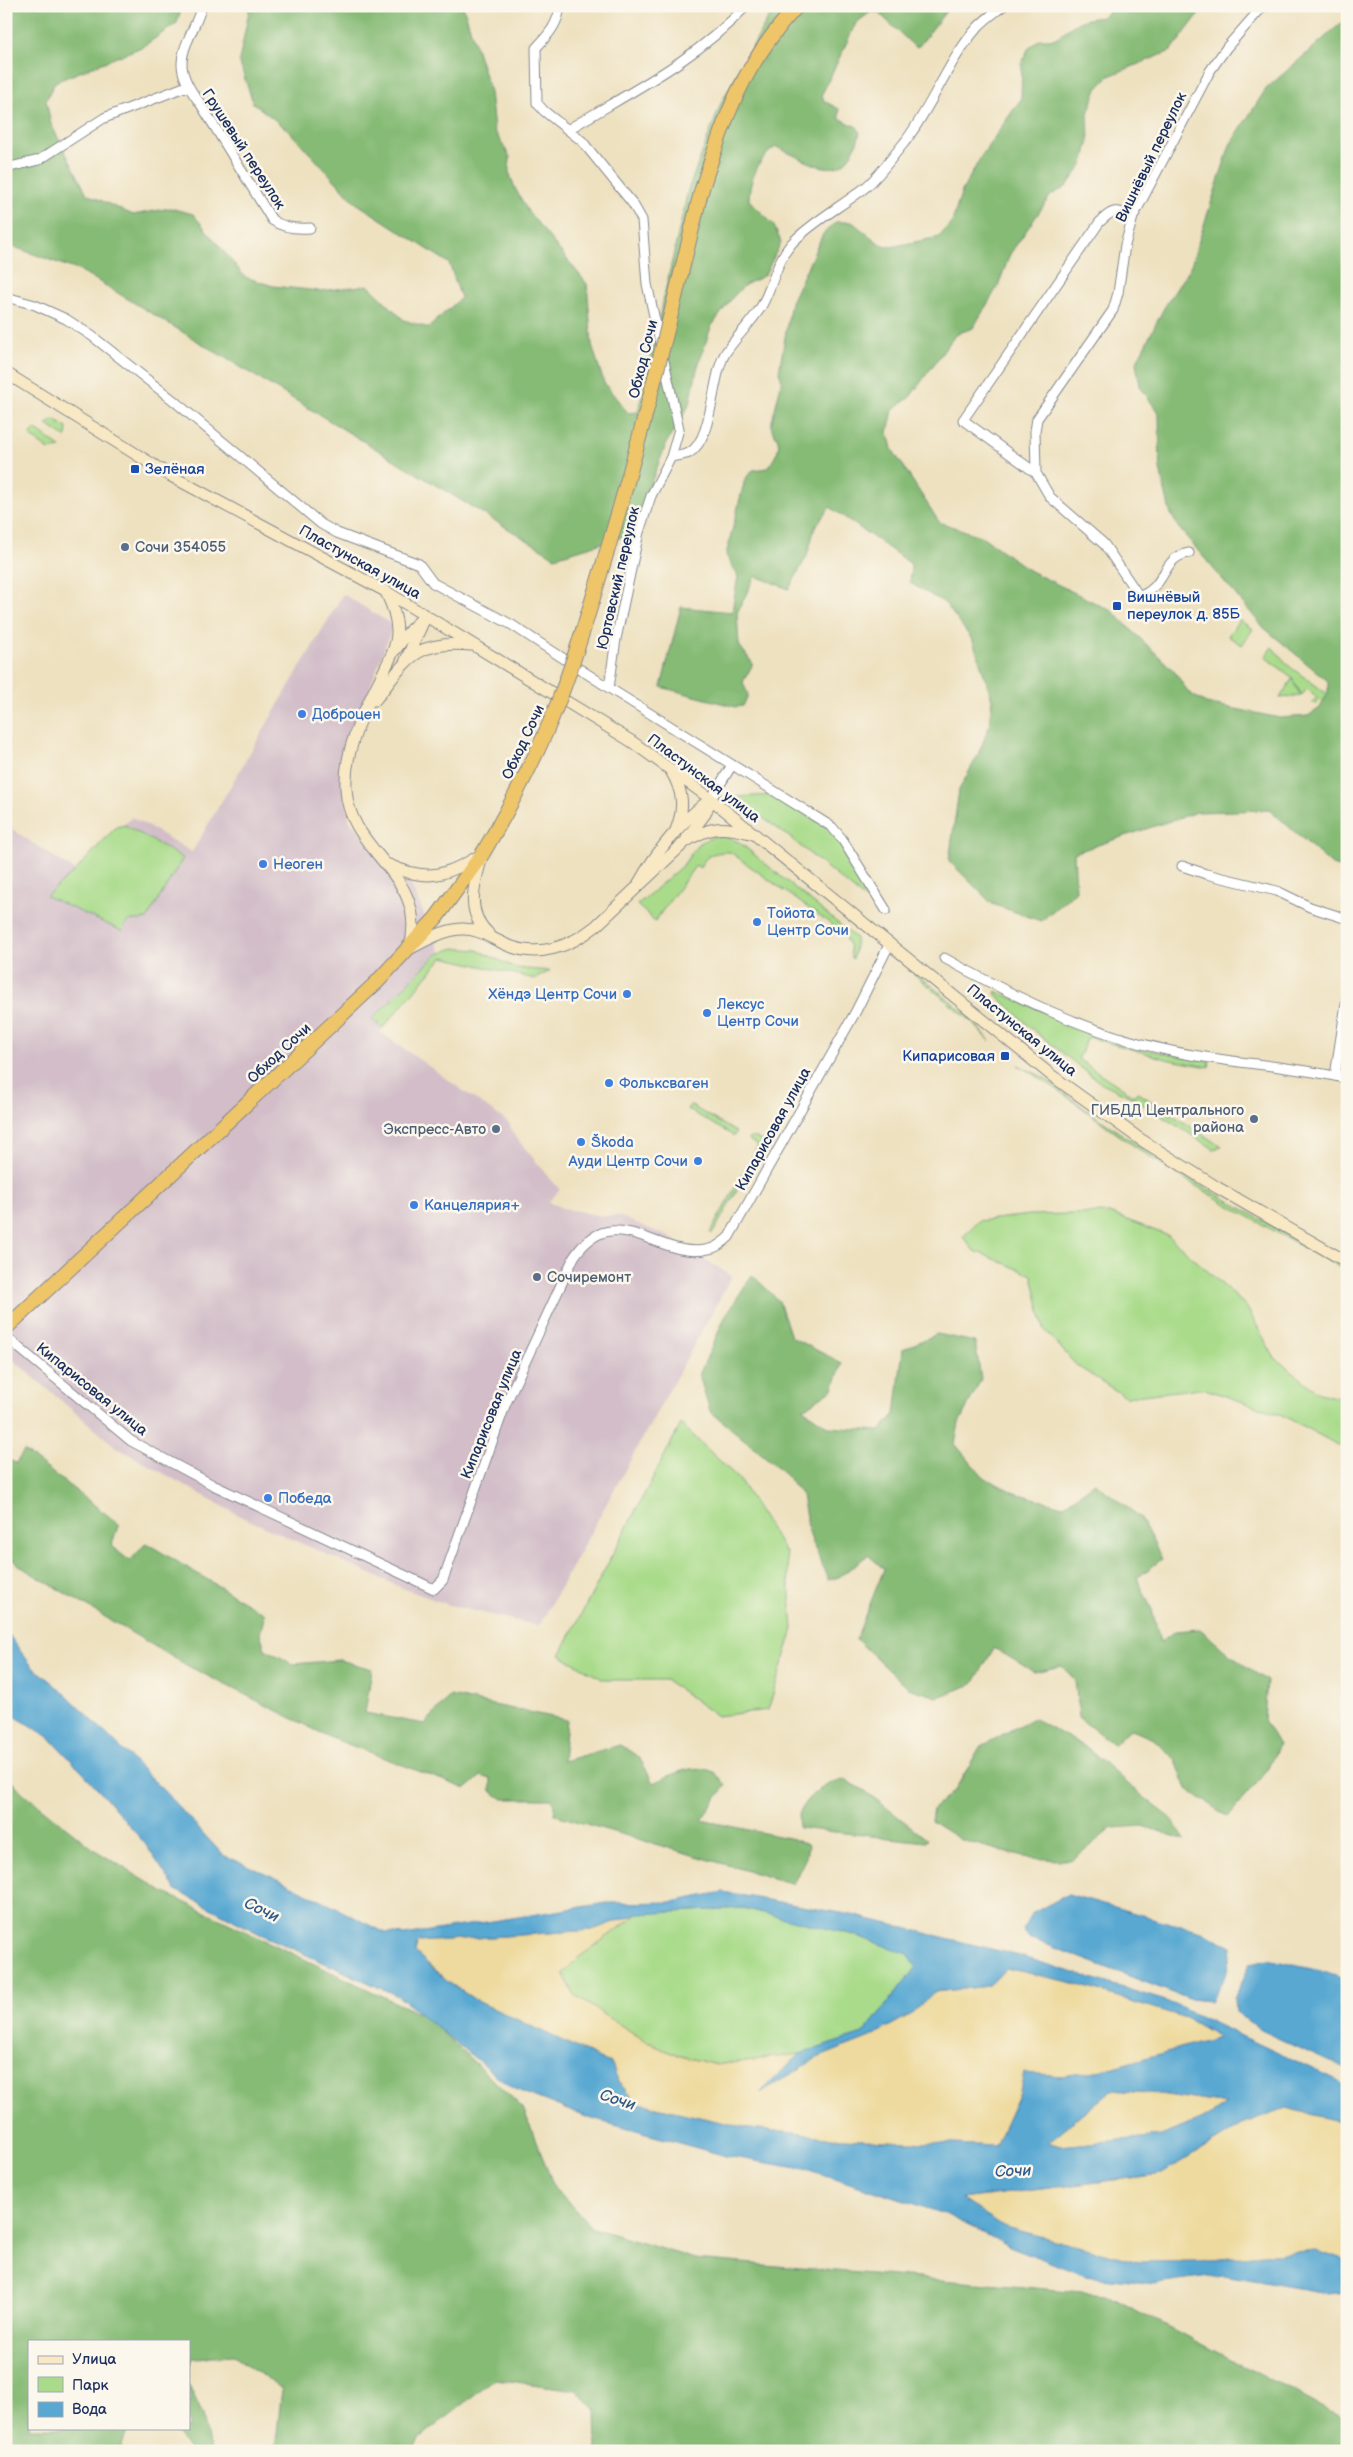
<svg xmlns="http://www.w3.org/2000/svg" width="1353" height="2457" font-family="'Balsamiq Sans',sans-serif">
<rect width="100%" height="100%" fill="#fbf7ec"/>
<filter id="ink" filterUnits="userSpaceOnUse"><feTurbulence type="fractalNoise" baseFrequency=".02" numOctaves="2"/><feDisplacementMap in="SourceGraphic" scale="10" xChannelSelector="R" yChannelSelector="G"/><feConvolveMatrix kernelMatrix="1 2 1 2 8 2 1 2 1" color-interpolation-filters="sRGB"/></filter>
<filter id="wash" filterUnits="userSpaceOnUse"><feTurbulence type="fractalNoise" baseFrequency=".0096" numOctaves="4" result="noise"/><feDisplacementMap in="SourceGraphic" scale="20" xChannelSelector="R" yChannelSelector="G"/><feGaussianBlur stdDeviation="1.12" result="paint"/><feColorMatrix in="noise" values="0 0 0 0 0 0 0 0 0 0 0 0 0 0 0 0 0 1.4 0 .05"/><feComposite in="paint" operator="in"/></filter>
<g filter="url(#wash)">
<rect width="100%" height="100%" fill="#eee1c0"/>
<!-- industrial -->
<path fill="#d2bdc8" d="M 343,594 L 393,625 L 364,704 L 343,771 L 349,820 L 411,885 L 443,957 L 380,1032 L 509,1123 L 514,1135 L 560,1190 L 548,1202 L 562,1208 L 602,1216 L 619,1216 L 669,1237 L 732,1276 L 539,1626 L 449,1605 L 402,1588 L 242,1517 L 116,1447 L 6,1354 L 6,825 L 75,871 L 132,817 L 192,852 Z"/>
<!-- green -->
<path fill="#a9db8a" stroke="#628574" d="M 55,420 L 67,428 L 66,438 L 46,424 Z
M 35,429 L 61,448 L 49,450 L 30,436 Z
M 1239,620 L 1253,629 L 1242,645 L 1228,636 Z
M 1272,647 L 1290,667 L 1329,695 L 1330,702 L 1321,700 L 1317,704 L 1312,703 L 1317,697 L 1307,689 L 1302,695 L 1294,683 L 1301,696 L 1280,698 L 1292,679 L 1294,682 L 1293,678 L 1265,657 Z
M 775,795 L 831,830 L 842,844 L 876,908 L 788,836 L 734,797 Z
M 125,825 L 183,858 L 147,919 L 128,921 L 122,931 L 46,896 L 75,871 L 116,827 Z
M 715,836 L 726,837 L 739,842 L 856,938 L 853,959 L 851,958 L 850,947 L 842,932 L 730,852 C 715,852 706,854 700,868 L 696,865 L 655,921 L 637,905 L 683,865 L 699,843 Z
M 454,948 L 477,950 L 516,968 L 550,971 L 535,979 L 443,957 L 383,1028 L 372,1019 L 436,955 Z
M 915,972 L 972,1019 L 990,1041 L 971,1021 L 914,974 Z
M 996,991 C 1041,1010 1085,1032 1131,1045 C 1157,1053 1183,1057 1210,1061 L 1209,1067 L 1170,1060 L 1088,1037 L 1078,1059 L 1134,1096 L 1137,1092 L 1222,1147 L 1214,1149 L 1131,1097 L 1098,1081 L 1032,1029 L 995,994 Z
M 1018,1065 L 1045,1078 L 1088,1111 L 1170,1167 L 1347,1269 L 1347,1271 C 1278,1233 1208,1196 1143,1152 C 1101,1124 1062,1089 1018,1065 Z
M 690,1105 L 736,1132 L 734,1136 L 687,1109 Z
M 750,1138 L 756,1138 L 767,1144 L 768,1151 L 761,1147 L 713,1233 L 710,1233 L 758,1146 L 749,1140 Z
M 1109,1213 L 1169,1236 L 1246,1306 L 1274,1357 L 1319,1393 L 1347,1400 L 1347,1450 L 1282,1415 L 1202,1388 L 1126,1397 L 1077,1366 L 1044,1329 L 1032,1275 L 973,1250 L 963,1237 L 978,1221 L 1030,1215 Z
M 681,1424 L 739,1479 L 786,1553 L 793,1629 L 768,1710 L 717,1716 L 666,1680 L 604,1680 L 560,1655 Z
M 743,1908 L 854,1935 L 909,1954 L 916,1967 L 863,2034 L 800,2054 L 716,2065 L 680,2056 L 644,2040 L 575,1996 L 563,1973 L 578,1958 L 638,1914 Z"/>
<!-- forest -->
<path fill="#86bb76" stroke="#50756a" d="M 6,6 L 182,6 L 177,23 L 144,46 L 55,82 L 46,100 L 51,124 L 87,194 L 133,215 L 170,208 L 193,214 L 245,277 L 273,286 L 319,291 L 368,285 L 404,320 L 428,328 L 461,298 L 449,263 L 356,203 L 288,130 L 253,103 L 239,61 L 250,6 L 463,6 L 490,92 L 494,130 L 510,157 L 509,172 L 515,188 L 527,210 L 587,284 L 592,345 L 604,383 L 628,413 L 638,412 L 688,190 L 721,103 L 770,15 L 770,6 L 950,6 L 919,46 L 915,47 L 879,13 L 872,11 L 856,23 L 822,94 L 824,101 L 839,109 L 839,118 L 857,127 L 860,133 C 844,190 814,163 776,147 C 759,157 749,180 749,200 L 773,224 L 781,242 L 765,275 L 745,285 L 732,298 L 711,327 L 697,369 L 690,404 L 667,442 L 647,493 L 639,532 L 555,557 L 83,272 L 6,244 Z
M 1113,6 L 1205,6 L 1171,51 L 1109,76 L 1097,89 L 1088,113 L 1089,140 L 1083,164 L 1066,187 L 1051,195 L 1010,254 L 998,286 L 973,328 L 956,334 L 910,397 L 893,410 L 888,432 L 892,449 L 939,522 L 983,537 L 1030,571 L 1112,611 L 1174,671 L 1189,693 L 1206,703 L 1280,718 L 1308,716 L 1320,708 L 1328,693 L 1328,681 L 1263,627 L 1178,527 L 1170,512 L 1160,469 L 1159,414 L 1140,386 L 1136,363 L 1164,308 L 1190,268 L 1230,145 L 1266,89 L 1347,18 L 1347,870 L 1332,865 L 1270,810 L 1197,812 L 1074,853 L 1076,891 L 1041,921 L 992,904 L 949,861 L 959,790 L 978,755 L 989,727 L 992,699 L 973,641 L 945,603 L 910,583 L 911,564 L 830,507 L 815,527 L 807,556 L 789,589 L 755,576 L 737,613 L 739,645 L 753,664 L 743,682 L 748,695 L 743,706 L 736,707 L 661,687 L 681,607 L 732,612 L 738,576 L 726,555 L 745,479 L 753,470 L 768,468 C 773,460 781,450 778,440 C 776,434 772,432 771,425 L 782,381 L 779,372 L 791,302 L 823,234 L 836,222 L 852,222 L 880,244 L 891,247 L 939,237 L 952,222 L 962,191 L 982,155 L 1021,99 L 1022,63 L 1028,49 L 1040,39 L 1054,39 C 1075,25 1076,19 1103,17 Z
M 752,1275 L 779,1301 L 791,1337 L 842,1363 L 833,1389 L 803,1409 L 829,1427 L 880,1431 L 895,1414 L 903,1349 L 937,1334 L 975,1342 L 981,1379 L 959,1423 L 955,1444 L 983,1477 L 1015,1493 L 1063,1506 L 1095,1483 L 1140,1517 L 1162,1559 L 1137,1578 L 1152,1610 L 1160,1642 L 1175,1631 L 1200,1629 L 1230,1655 L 1267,1681 L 1264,1720 L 1279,1745 L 1267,1770 L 1228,1817 L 1187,1789 L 1176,1761 L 1155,1740 L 1130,1729 L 1114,1745 L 1079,1718 L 1075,1680 L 1062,1666 L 1034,1672 L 994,1648 L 973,1684 L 938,1697 L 908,1688 L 856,1639 L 884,1569 L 868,1555 L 839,1577 L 828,1580 L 809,1533 L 802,1495 L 781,1470 L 710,1411 L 699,1375 L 726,1315 Z
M 24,1451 L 119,1524 L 111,1546 L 130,1561 L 146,1543 L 265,1614 L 260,1633 L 265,1649 L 293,1664 L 340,1660 L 372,1669 L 365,1713 L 425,1724 L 450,1696 L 567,1720 L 563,1761 L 620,1745 L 639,1757 L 653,1783 C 671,1775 696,1761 715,1773 C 719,1776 723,1782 726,1785 L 701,1820 L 793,1839 L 808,1845 L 806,1857 L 793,1884 L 555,1815 L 553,1799 L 503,1799 L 491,1791 L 491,1779 L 481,1776 L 466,1789 L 329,1737 L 186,1665 L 26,1570 L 6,1555 L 6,1459 L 16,1463 Z
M 1033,1718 L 1089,1749 L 1136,1791 L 1171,1818 L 1185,1840 L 1143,1826 L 1112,1828 L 1072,1860 L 1057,1860 L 1023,1857 L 961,1840 L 931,1821 L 933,1809 L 955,1790 L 980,1747 Z
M 6,1774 L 23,1793 L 95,1850 L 165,1893 L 426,2017 L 523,2108 L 555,2189 L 593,2228 L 695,2259 L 1105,2294 L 1347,2420 L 1347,2451 L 597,2451 L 596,2410 L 576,2390 L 494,2379 L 420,2438 L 413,2451 L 275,2451 L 282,2389 L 234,2356 L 192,2358 L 189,2366 L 189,2341 L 29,2341 L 29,2428 L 134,2428 L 126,2433 L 122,2446 L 124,2451 L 6,2451 Z
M 843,1779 L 864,1790 L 928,1840 L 926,1842 L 798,1828 C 799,1823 798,1816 800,1812 C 806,1795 827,1783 843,1779 Z
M 189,2385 L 203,2415 L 210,2451 L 189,2451 L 172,2428 L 189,2428 Z"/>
<!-- sand -->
<path fill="#eeda9e" stroke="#84847e" d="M 638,1914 L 578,1958 L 563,1973 L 575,1996 L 644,2040 L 680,2056 L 716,2065 L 800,2054 L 763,2091 L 817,2058 L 870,2037 L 913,2013 L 934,1992 L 989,1986 L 1006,1968 L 1069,1982 L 1186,2018 L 1219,2037 L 1103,2070 L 1062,2076 L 1024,2073 L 1019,2095 L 996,2146 L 843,2139 L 742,2127 L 635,2102 L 618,2081 L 612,2064 L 477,2001 L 448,1982 L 415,1952 L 418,1942 L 592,1930 Z
M 1112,2090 L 1160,2094 L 1226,2104 L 1207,2117 L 1162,2136 L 1060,2146 L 1047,2142 Z
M 1286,2108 L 1338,2121 L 1347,2128 L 1347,2260 L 1315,2250 L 1200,2261 L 1139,2262 L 1005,2227 L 961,2199 L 1162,2174 L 1246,2122 Z"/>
<!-- water -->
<path fill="#58a8d2" stroke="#3a6c98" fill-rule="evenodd" d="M 6,1631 L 31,1665 L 69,1697 L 163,1790 L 223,1855 L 272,1876 L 386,1933 L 404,1935 L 607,1903 L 672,1902 L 723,1892 L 852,1915 L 1020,1956 L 1166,2001 L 1347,2085 L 1347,2128 L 1338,2121 L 1286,2108 L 1246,2122 L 1162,2174 L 961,2199 L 1005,2227 L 1139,2262 L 1200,2261 L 1316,2250 L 1347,2260 L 1347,2291 L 1326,2293 L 1224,2275 L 1156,2284 L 1085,2276 L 1007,2245 L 945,2214 L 809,2170 L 726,2156 L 589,2118 L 512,2088 L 398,1996 L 258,1933 L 176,1890 L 146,1845 L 101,1792 L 49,1737 L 6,1711 ZM 743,1908 L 854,1935 L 908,1954 L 916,1967 L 863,2034 L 800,2054 L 760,2093 L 817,2058 L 870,2037 L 913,2013 L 934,1992 L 989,1986 L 1006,1968 L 1069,1982 L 1186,2018 L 1219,2037 L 1103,2070 L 1062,2076 L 1024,2073 L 1019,2095 L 996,2146 L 843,2139 L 742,2127 L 635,2102 L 618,2081 L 612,2064 L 477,2001 L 448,1982 L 415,1952 L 418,1942 L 592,1930 L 638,1914 ZM 1112,2090 L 1160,2094 L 1226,2104 L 1207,2117 L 1162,2136 L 1060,2146 L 1048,2142 Z
M 1068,1894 L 1205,1933 L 1232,1946 C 1231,1967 1222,1985 1210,2001 L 1189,1999 L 1029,1938 L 1023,1930 L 1031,1914 Z
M 1267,1959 L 1321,1971 L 1347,1980 L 1347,2070 L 1260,2030 L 1236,2012 L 1235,1999 L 1250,1963 Z"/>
</g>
<g filter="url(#ink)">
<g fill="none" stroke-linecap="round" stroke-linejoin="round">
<!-- minor casing -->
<g stroke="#84888f" stroke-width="11">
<path id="minor" d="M 202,6 C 188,49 166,60 200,103 L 272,220 C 283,228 296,229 310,228
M 560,6 C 558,25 548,35 536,48 L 537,103 L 544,111 L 582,141 L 633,204 L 642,220 L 647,284 L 679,429 L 671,457
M 569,129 C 630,92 696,60 746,6
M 6,168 L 39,160 L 104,118 L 187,86
M 6,297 L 35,305 L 66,319 L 92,336 L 173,400 L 321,524 L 337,533 L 419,564 L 433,583 L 512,625 L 609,688 L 832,827 L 842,839 L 886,910
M 1036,473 L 963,420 L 1099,223 C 1112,209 1117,209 1133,217
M 1189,553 C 1161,557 1167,588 1139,596 L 1104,544 L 1050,497 L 1036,473 L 1035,431 L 1037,419 L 1113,310 L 1118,293 L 1125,245 L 1133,217 L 1210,71 L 1227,47 L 1263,6
M 609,688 L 616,639 L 639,532 L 651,496 L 671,457 C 676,456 685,455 689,453 C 714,439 711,375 726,352 C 737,336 751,323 761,307 C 773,286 776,261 792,243 C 814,220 843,206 867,186 C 881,174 892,157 904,143 C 932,107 947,62 977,28 C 984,20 994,13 1003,6
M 711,799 L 732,765
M 1182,866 L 1206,874 L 1277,891 L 1310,907 L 1347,919
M 944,958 C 1015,997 1088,1033 1167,1050 C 1226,1064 1288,1064 1347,1079
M 1335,1076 L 1347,997
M 6,1337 L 131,1441 L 213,1485 L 434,1589 L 443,1580 L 506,1403 L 574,1257 C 615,1196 660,1262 709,1249 C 717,1248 723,1242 729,1237 L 856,1011 L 890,943"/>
</g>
<!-- secondary casing -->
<g stroke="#84888f" stroke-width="13">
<path id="secondary" d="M 6,373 L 171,476 L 385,591 L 631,741 L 711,799 L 1051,1075 L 1140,1139 L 1218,1188 L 1347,1262
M 386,592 C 392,605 397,617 397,632 C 397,647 390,658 384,671 C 366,708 344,746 346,788 C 348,854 429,873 410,947
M 395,650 L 411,629 L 425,616
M 406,660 L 424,620
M 375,700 C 407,661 413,640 470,645
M 671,771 C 683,791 685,808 676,830
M 687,838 L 705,814 L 711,799
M 482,857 C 474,884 465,912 488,933
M 389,865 C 426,882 446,876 479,856
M 639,883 C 656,852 682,820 711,799
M 411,948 C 426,940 444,930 461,929 C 479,928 492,939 507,945 C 539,959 571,946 596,926 L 685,842 C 710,826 722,826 750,833"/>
</g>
<!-- trunk casing -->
<g stroke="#84888f" stroke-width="16">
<path id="trunk" d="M 701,192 C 724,118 743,64 797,6
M 6,1328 L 377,982 L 436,918 L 483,853"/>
</g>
<!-- minor -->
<use href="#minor" stroke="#fff" stroke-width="9"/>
<!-- secondary -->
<use href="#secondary" stroke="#f8e8c3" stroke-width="11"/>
<!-- trunk -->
<use href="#trunk" stroke="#eec569" stroke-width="14"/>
<!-- trunk-bridge casing -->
<g stroke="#84888f" stroke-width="16" stroke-linecap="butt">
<path id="trunk-bridge" d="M 483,853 C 511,805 537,757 557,705 C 575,660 588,614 602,568 C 640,444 670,318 701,192"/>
</g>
<!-- trunk-bridge -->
<use href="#trunk-bridge" stroke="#eec569" stroke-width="14"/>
</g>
</g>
<!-- markers -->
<g fill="#1a4fb4" stroke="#fbf7ec" stroke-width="2">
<rect x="130" y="464" width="10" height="10" rx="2.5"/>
<rect x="1112" y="601" width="10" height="10" rx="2.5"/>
<rect x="1000" y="1051" width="10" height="10" rx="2.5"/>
</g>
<g fill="#5c6f8a" stroke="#fbf7ec" stroke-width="2">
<circle cx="125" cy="547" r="5"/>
<circle cx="1254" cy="1119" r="5"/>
<circle cx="496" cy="1129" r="5"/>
<circle cx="537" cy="1277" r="5"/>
</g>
<g fill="#3f7fe0" stroke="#fbf7ec" stroke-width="2">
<circle cx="302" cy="714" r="5"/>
<circle cx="263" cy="864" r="5"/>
<circle cx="757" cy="922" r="5"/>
<circle cx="627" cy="994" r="5"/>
<circle cx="707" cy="1013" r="5"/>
<circle cx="609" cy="1083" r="5"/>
<circle cx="581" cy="1142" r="5"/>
<circle cx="698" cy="1161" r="5"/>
<circle cx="414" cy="1205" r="5"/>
<circle cx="268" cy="1498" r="5"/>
</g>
<g text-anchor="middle" stroke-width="5" stroke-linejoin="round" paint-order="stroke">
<!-- street labels -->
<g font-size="15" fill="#1b2f5e" stroke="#fbf7ec">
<text transform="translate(244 149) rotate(57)" y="5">Грушевый переулок</text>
<text transform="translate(1151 157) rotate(-64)" y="5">Вишнёвый переулок</text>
<text transform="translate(643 359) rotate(-76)" y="5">Обход Сочи</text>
<text transform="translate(360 562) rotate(29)" y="5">Пластунская улица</text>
<text transform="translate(618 578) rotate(-77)" y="5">Юртовский переулок</text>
<text transform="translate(523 742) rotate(-65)" y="5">Обход Сочи</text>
<text transform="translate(704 778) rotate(37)" y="5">Пластунская улица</text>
<text transform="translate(1022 1030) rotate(39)" y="5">Пластунская улица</text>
<text transform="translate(279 1053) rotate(-43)" y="5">Обход Сочи</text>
<text transform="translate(773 1129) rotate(-61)" y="5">Кипарисовая улица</text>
<text transform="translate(92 1389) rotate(39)" y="5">Кипарисовая улица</text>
<text transform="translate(491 1414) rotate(-68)" y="5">Кипарисовая улица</text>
</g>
<!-- transit labels -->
<g font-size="15" fill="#164399" stroke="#fbf7ec" text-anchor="start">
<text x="145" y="474">Зелёная</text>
<text x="1127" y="602">Вишнёвый<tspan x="1127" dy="17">переулок д. 85Б</tspan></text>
<text x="995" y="1061" text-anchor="end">Кипарисовая</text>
</g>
<!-- service labels -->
<g font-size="15" fill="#4e5e75" stroke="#fbf7ec" text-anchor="start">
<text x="135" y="552">Сочи 354055</text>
<text x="1244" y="1115" text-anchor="end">ГИБДД Центрального<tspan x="1244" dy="17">района</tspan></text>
<text x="486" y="1134" text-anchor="end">Экспресс-Авто</text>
<text x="547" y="1282">Сочиремонт</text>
</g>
<!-- shop labels -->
<g font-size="15" fill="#366cbe" stroke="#fbf7ec" text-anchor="start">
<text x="312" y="719">Доброцен</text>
<text x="273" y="869">Неоген</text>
<text x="767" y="918">Тойота<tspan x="767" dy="17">Центр Сочи</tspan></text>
<text x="617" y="999" text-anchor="end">Хёндэ Центр Сочи</text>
<text x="717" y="1009">Лексус<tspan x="717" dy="17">Центр Сочи</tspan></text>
<text x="619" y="1088">Фольксваген</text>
<text x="591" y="1147">Škoda</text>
<text x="688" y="1166" text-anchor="end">Ауди Центр Сочи</text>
<text x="424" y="1210">Канцелярия+</text>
<text x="278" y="1503">Победа</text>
</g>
<!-- water labels -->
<g font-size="16" font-style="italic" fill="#305987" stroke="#fbf7ec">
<text transform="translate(262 1909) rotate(26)" y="6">Сочи</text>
<text transform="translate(618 2099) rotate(18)" y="6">Сочи</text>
<text transform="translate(1013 2170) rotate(-2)" y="6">Сочи</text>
</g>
</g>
<!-- margin -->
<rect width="1353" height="2457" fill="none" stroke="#fbf7ec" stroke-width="25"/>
<!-- legend -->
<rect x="28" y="2340" width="162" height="90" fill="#fbf7ec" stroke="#a1a7b3"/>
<rect x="38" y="2356" width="25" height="8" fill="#f8e8c3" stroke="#a1a7b3"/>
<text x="72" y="2364" font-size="15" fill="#1b2f5e">Улица</text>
<rect x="38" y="2377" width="25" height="15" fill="#a9db8a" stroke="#a1a7b3"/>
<text x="72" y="2390" font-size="15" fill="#1b2f5e">Парк</text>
<rect x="38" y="2402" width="25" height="15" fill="#58a8d2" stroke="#a1a7b3"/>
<text x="72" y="2414" font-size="15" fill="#1b2f5e">Вода</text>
</svg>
